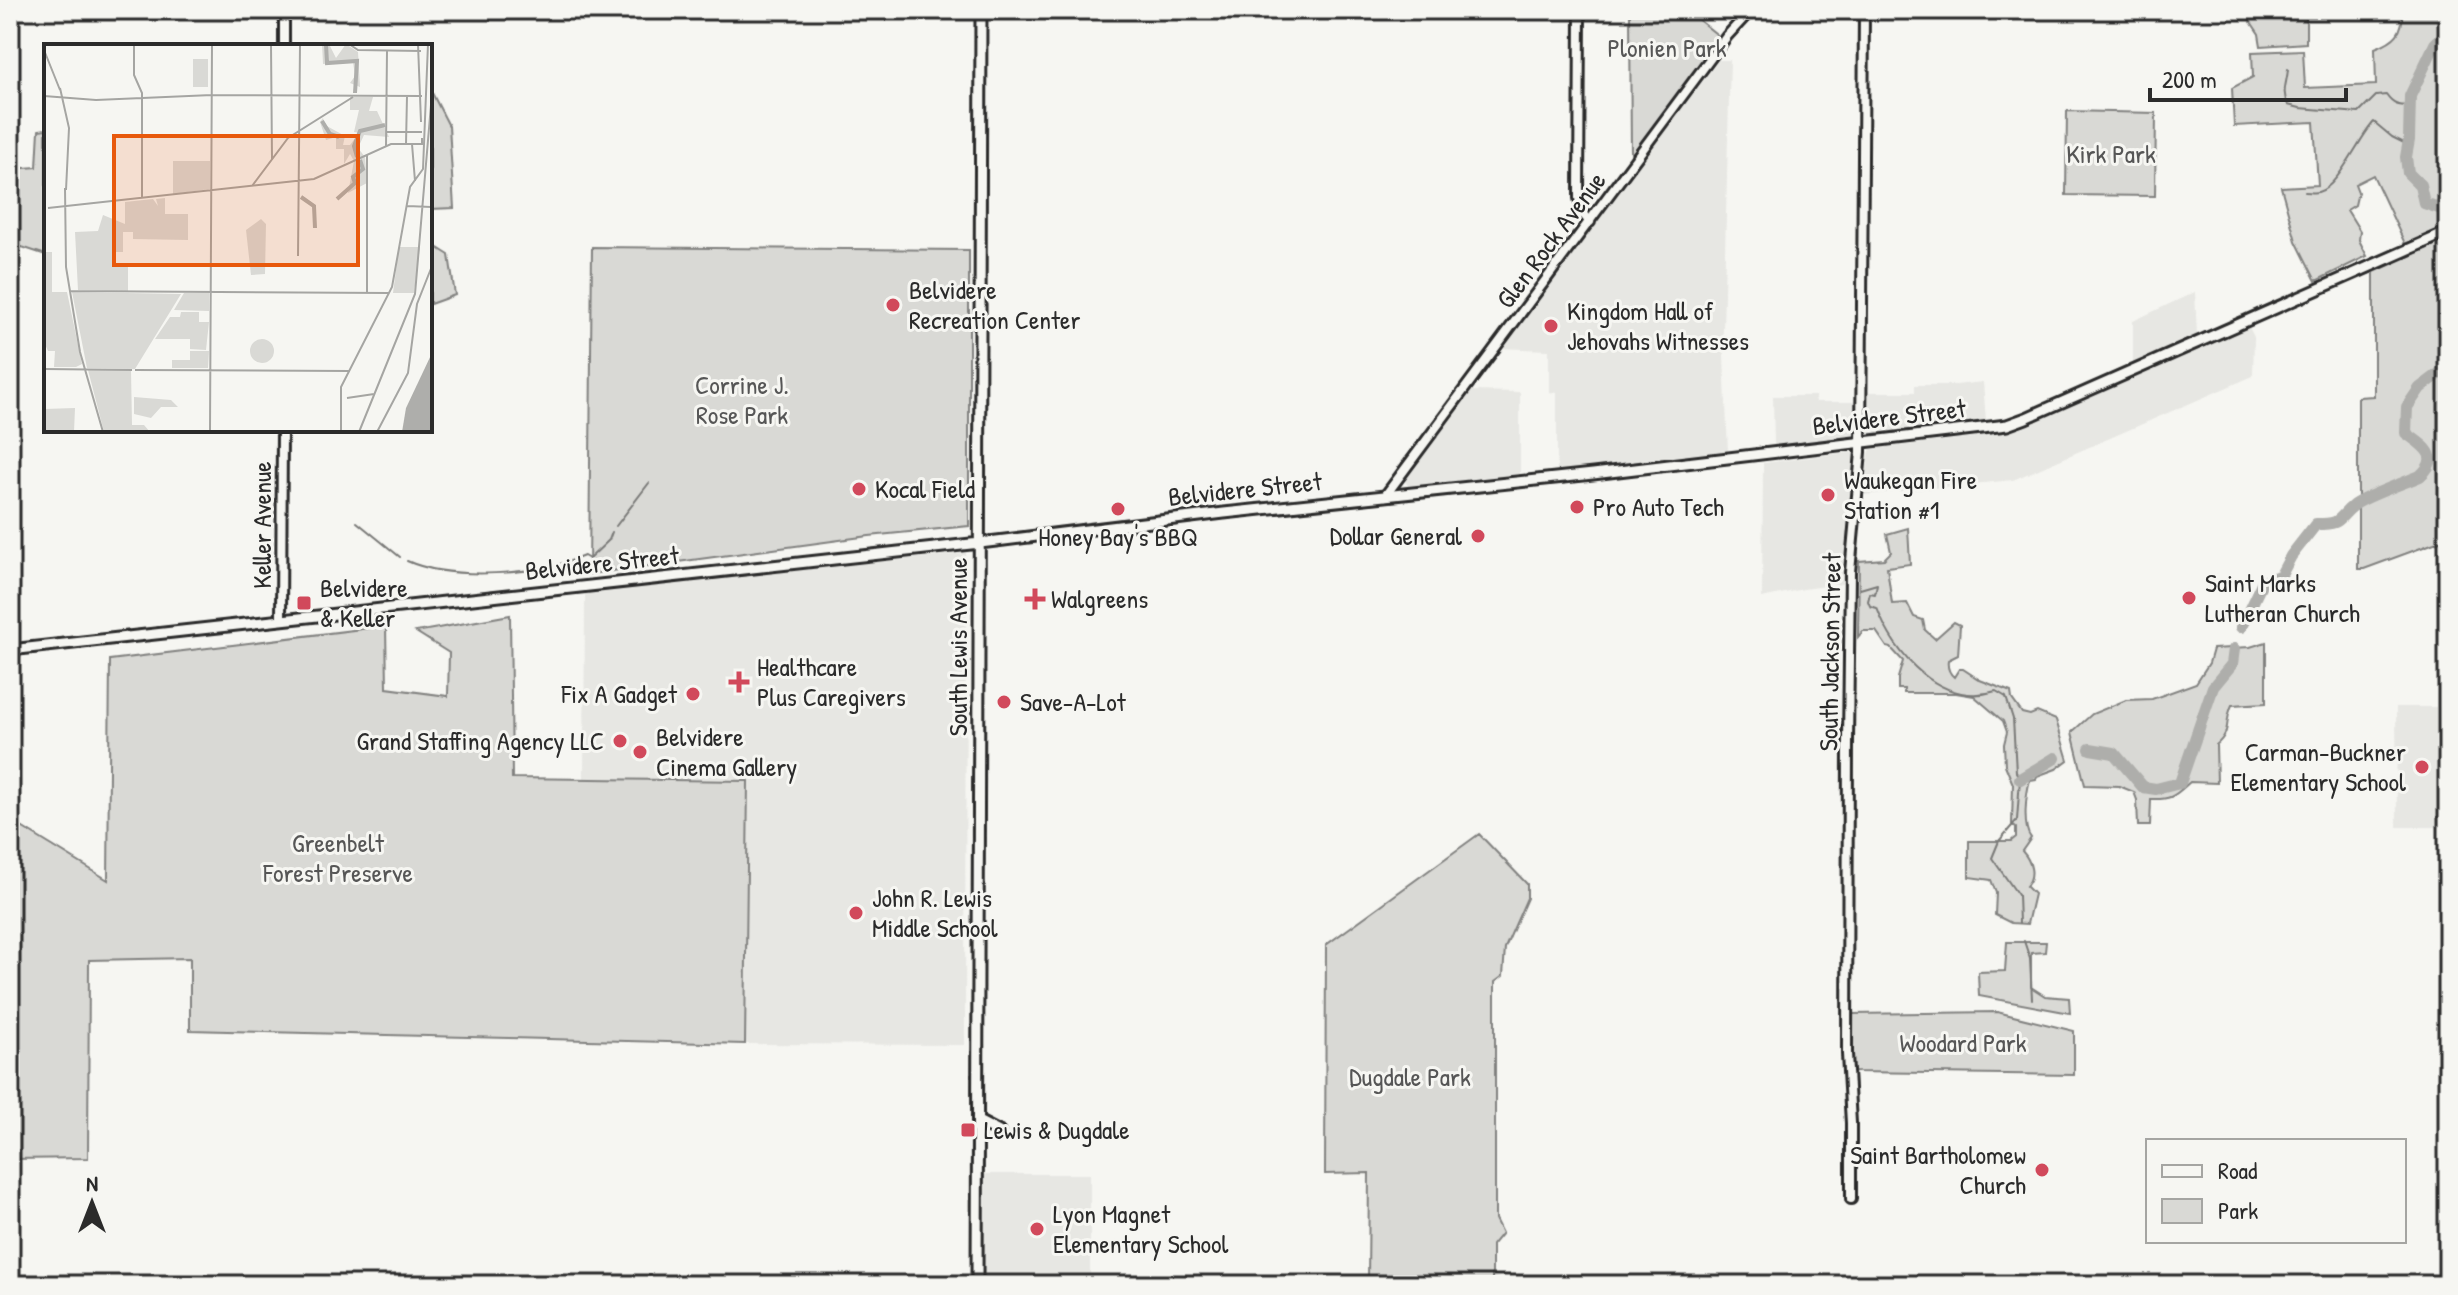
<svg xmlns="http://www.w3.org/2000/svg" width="2458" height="1295" font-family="'Patrick Hand',sans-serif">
<rect width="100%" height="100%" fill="#f6f6f2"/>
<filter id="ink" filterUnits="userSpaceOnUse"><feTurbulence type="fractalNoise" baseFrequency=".0125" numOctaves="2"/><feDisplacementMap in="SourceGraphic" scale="16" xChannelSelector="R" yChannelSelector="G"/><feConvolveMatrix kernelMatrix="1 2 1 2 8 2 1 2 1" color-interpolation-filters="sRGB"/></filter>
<g filter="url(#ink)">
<!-- built -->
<path fill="#e7e7e3" d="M 1719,60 L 1730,60 L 1723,331 L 1728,452 L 1557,471 L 1557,393 L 1549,392 L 1549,350 L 1498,348 Z
M 2195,292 L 2197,336 L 2133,364 L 2133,321 Z
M 2249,327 L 2254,337 L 2253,376 L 2013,480 L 1864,495 L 1869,453 L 1871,449 L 1974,437 L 2022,428 Z
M 1983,382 L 1986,421 L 1869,434 L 1869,392 L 1915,392 L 1915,385 L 1956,385 Z
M 1467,391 L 1520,392 L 1520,475 L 1408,486 L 1404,479 L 1405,476 Z
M 1773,396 L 1815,396 L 1816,402 L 1857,402 L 1854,436 L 1774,445 Z
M 1850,452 L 1855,455 L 1842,584 L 1803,589 L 1762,598 L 1763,463 Z
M 966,553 L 965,1045 L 745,1044 L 748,780 L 584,779 L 585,592 Z
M 2396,707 L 2448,707 L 2448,827 L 2397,827 Z
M 984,1174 L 1090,1174 L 1090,1285 L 984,1285 Z"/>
<!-- green -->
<path fill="#d9d9d5" stroke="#828280" stroke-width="2" d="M 1630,10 L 1682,11 L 1691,14 L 1720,37 L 1631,156 Z
M 2243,10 L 2319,10 L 2319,17 L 2306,17 L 2306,43 L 2261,46 L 2259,34 Z
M 2403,10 L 2448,10 L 2448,229 L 2407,248 L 2373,175 L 2355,184 L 2358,192 L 2355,205 L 2347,210 L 2360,231 L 2359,240 L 2367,256 L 2316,281 L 2296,241 L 2281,187 L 2318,185 L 2314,122 L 2234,126 L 2232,88 L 2253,77 L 2252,52 L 2303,50 L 2305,88 L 2376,85 L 2375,48 C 2396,40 2403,33 2403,10 Z
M 430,89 L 449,126 L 454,208 L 430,209 Z
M 2067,111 L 2156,113 L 2155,196 L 2066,195 Z
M 46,129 L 46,255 L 22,247 L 10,251 L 10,169 L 37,167 L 39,130 Z
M 2448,239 L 2448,538 L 2364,569 L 2358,569 L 2358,397 L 2374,396 L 2374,272 Z
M 430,243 L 449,255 L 455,295 L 430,304 Z
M 592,247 L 969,250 L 969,526 L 869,536 L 589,574 Z
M 1908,528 L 1910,564 L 1887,567 L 1892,604 L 1907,603 L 1914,617 L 1923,620 L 1925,630 L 1935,639 L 1954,622 L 1960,625 L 1958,655 L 1948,660 C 1947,667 1948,672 1954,677 L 1959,669 L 1963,669 L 1980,680 L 2011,692 L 2012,699 L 2022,713 L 2030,715 L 2037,712 L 2056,720 L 2068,760 L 2056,769 L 2037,776 L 2036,779 L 2030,780 C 2026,794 2022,827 2031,838 L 2022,851 C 2031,861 2036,876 2026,886 L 2034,894 L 2027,924 L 2011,923 L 1995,915 L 1996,893 L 1991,880 L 1969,877 L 1969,841 L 2011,841 L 2016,837 L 2016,828 L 2012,825 L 2013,784 L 2005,765 L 2004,744 L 2007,732 L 2003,721 L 1974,696 L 1956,693 L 1904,693 L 1904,689 L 1898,689 L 1898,678 L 1903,661 L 1891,648 L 1887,647 L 1876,631 L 1863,631 L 1858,637 L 1859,561 L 1884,559 L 1891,552 L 1887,534 Z
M 510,615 L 512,778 L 748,781 L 745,1044 L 190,1030 L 190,958 L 89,960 L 88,1158 L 10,1159 L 10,820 L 108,880 L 110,660 L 386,626 L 387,688 L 448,696 L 449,653 L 416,632 Z
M 2266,642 L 2266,703 L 2232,705 C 2224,722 2232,732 2216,745 L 2217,783 L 2190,782 C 2175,795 2173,800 2151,799 L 2150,826 L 2138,826 L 2137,800 L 2134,792 L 2119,786 L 2085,785 L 2072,732 L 2092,714 L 2126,700 L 2152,699 L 2196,683 L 2209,663 L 2213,649 L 2250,647 Z
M 1479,834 L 1527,884 L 1527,898 L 1505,948 L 1503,976 L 1495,982 L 1495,1219 L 1502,1233 L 1492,1245 L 1492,1279 L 1507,1281 L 1505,1285 L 1368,1285 L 1369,1173 L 1325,1174 L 1326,945 Z
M 2007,942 L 2046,942 L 2045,952 L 2031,953 L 2031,987 L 2045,996 L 2069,998 L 2070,1013 L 1979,996 L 1978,972 L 2005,971 Z
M 1997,1012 L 2074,1031 L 2074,1075 L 1853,1072 L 1852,1014 Z"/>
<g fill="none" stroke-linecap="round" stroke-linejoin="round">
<!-- stream -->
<path stroke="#7a7a78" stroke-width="2" d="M 2288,69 C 2287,84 2281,91 2288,105 L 2300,108 L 2359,113 L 2376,96 L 2386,95 C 2393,105 2398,106 2410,106
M 2305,192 C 2309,192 2313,193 2318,192 C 2338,188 2358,139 2374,122 L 2392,137 L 2408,145
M 357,522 L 400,557
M 616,526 L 649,483
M 407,561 C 452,581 539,575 584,556 L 589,559 L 609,540 L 612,532
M 1860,589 L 1877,584 L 1875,594 L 1870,593 L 1868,601 L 1870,606 L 1877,608 C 1894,655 1941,708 1996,691 L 2006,697 L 2013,719 L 2016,772 L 2020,779 L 2017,820 L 1999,841 L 1992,858 L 2018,895 L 2019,923
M 2024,941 L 2030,959 L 2032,999"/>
<!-- river -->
<path stroke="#aeaeab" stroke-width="12" d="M 2445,210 L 2424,203 L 2420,185 L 2408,173 L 2406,157 L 2409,140 L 2410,96 L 2435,44 L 2448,31
M 2241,627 L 2262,583 L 2281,575 L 2291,556 L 2316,524 C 2344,524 2336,519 2354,505 C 2366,496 2404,483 2420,476 C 2443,456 2423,446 2406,433 L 2407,407 L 2420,388 L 2448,367
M 2090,749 L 2114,753 L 2143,787 L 2156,789 L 2180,783 L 2213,687 L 2232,664 L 2234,649
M 2020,779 L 2055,758"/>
<!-- tertiary casing -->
<g stroke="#2b2b2b" stroke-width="14">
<path id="tertiary" d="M 1580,10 L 1579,198 L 1582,213 L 1590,222
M 284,46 L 284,10
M 1385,496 L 1727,36 L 1751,10
M 281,620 L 282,430
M 1851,1199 L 1851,1123 L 1847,1054 L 1848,742 L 1850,572 L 1861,452 L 1864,10"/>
</g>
<!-- secondary casing -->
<g stroke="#2b2b2b" stroke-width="15">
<path id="secondary" d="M 10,650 L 980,543 L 1224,513 L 1593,474 L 2007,425 L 2026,418 L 2448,232
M 978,1121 L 999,1132
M 977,1285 L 981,10"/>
</g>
<!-- tertiary -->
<use href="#tertiary" stroke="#f6f6f2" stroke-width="8"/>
<!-- secondary -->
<use href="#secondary" stroke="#f6f6f2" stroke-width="9"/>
</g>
</g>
<!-- markers -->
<g fill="#d1495b" stroke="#f6f6f2" stroke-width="3">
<circle cx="893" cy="305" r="8"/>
<circle cx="1551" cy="326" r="8"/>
<circle cx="859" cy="489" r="8"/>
<circle cx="1828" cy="495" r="8"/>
<circle cx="1577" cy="507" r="8"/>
<circle cx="1118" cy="509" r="8"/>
<circle cx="1478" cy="536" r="8"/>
<circle cx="2189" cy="598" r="8"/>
<path d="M1031 587h8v8h8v8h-8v8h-8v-8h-8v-8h8z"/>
<rect x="296" y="595" width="16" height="16" rx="4"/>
<path d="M735 670h8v8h8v8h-8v8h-8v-8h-8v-8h8z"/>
<circle cx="693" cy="694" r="8"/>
<circle cx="1004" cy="702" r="8"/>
<circle cx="620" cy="741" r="8"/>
<circle cx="640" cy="752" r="8"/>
<circle cx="2422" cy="767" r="8"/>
<circle cx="856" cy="913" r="8"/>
<rect x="960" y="1122" width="16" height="16" rx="4"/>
<circle cx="2042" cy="1170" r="8"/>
<circle cx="1037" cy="1229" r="8"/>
</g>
<g text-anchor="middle" stroke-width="6" stroke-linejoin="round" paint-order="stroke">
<!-- park labels -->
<g font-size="26" fill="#565656" stroke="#f6f6f2">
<text x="1667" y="57">Plonien Park</text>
<text x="2111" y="163">Kirk Park</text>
<text x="742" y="394">Corrine J.<tspan x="742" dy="30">Rose Park</tspan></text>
<text x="338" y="852">Greenbelt<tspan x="338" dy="30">Forest Preserve</tspan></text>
<text x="1963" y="1052">Woodard Park</text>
<text x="1410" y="1086">Dugdale Park</text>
</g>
<!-- street labels -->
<g font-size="26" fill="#2b2b2b" stroke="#f6f6f2">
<text transform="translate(1551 240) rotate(-53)" y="9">Glen Rock Avenue</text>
<text transform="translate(1889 417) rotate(-7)" y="9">Belvidere Street</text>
<text transform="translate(1245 489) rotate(-6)" y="9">Belvidere Street</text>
<text transform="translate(262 525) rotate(-90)" y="9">Keller Avenue</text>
<text transform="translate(602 563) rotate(-6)" y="9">Belvidere Street</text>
<text transform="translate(958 647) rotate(-90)" y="9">South Lewis Avenue</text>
<text transform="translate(1830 652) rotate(-89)" y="9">South Jackson Street</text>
</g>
<!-- poi labels -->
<g font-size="26" fill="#2b2b2b" stroke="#f6f6f2" text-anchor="start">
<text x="909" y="299">Belvidere<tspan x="909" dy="30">Recreation Center</tspan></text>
<text x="1567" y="320">Kingdom Hall of<tspan x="1567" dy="30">Jehovahs Witnesses</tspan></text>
<text x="1844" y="489">Waukegan Fire<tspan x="1844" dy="30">Station #1</tspan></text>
<text x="875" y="498">Kocal Field</text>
<text x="1593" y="516">Pro Auto Tech</text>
<text x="1462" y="545" text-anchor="end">Dollar General</text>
<text x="1118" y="546" text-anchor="middle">Honey Bay's BBQ</text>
<text x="2205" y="592">Saint Marks<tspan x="2205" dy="30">Lutheran Church</tspan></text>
<text x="320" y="597">Belvidere<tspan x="320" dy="30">&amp; Keller</tspan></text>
<text x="1051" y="608">Walgreens</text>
<text x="757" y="676">Healthcare<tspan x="757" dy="30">Plus Caregivers</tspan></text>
<text x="677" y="703" text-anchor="end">Fix A Gadget</text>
<text x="1020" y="711">Save-A-Lot</text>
<text x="656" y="746">Belvidere<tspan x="656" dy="30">Cinema Gallery</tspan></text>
<text x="604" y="750" text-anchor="end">Grand Staffing Agency LLC</text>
<text x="2406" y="761" text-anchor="end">Carman-Buckner<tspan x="2406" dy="30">Elementary School</tspan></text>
<text x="872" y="907">John R. Lewis<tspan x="872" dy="30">Middle School</tspan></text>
<text x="984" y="1139">Lewis &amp; Dugdale</text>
<text x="2026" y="1164" text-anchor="end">Saint Bartholomew<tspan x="2026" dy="30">Church</tspan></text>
<text x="1053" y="1223">Lyon Magnet<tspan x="1053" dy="30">Elementary School</tspan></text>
</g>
</g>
<!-- overview -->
<g transform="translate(44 44)">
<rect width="388" height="388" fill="#f6f6f2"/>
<path d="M 278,0 L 285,0 L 292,14 L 302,0 L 314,8 L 316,43 L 306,39 L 311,32 L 309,18 L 279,20 ZM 149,15 L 164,15 L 164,43 L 149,43 ZM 306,53 L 329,53 L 325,67 L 333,67 L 345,93 L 320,91 L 314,104 L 321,113 L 323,139 L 304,149 L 310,117 L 306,110 L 300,120 L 300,105 L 292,105 L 292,93 L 282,96 L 276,78 L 279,74 L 281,81 L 301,92 L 299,101 L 306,101 L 315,89 L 310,88 L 315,66 L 306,66 ZM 129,117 L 166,117 L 166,145 L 129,150 ZM 121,154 L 121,170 L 144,170 L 144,196 L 89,195 L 89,188 L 79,188 L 79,208 L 70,208 L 70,223 L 84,223 L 84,247 L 34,246 L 31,188 L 54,187 L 59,171 L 81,180 L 81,158 L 109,155 L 114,162 L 112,155 ZM 217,175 L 222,180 L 221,230 L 207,231 L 202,186 ZM 355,203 L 376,203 L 370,249 L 349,249 ZM 0,208 L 8,208 L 8,248 L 23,248 L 38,320 L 32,323 L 10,323 L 11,307 L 4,307 L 0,298 ZM 28,248 L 137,250 L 91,325 L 43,324 ZM 140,249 L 165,249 L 165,267 L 130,266 ZM 137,268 L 155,268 L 155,278 L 165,278 L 162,306 L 146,305 L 146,295 L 111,295 L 126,273 L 136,273 ZM206 307a12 12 0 1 1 24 0a12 12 0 1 1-24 0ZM 146,307 L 165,307 L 164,324 L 128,324 L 128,316 L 146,316 ZM 44,326 L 87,326 L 88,381 L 100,381 L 106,388 L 60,388 ZM 90,353 L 127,356 L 134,363 L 117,363 L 107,374 L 90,370 ZM 31,364 L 30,388 L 0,388 L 0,365 Z" fill="#d9d9d5"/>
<path d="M 388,309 L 388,388 L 358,388 L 362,364 Z" fill="#aeaeab"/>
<path fill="none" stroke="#aeaeab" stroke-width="4" d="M 282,0 L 283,19 L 313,17 L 311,49M 278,77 L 286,90 L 295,93M 313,113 L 310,102 L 316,87 L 341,81M 257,153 L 270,162 L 271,184M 293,155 L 311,139 L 309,133 L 319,125 L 316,116"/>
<path fill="none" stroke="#a5a5a2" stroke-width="2" d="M 90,0 L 90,31 L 98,49 L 98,154M 227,0 L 228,115M 305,0 L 314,6 L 377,7M 374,0 L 377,78M 0,6 L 16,46M 16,44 L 25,84 L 22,146M 0,52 L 52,56 L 168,51 L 378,52M 342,88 L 378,88M 362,100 L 363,52M 368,100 L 371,137M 342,102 L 343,7M 208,142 L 244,94 L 309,53M 21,144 L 22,223 L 36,308 L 59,388M 363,162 L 387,163 L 388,77M 4,164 L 270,135 L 347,100 L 378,100 L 378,94M 254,212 L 256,0M 26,247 L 345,249M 323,249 L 323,111M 0,325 L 88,326M 91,326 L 306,327M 303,354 L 330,350M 166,388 L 168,0M 297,388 L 297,343 L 348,243 L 366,143 L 379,125 L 384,0M 315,388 L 371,250 L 388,49M 333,388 L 364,329 L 373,260 L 388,222"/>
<path fill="#e8590c" fill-opacity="0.15" stroke="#e8590c" stroke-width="4" d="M 70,92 L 314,92 L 314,221 L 70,221 Z"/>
<rect width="388" height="388" fill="none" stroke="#2b2b2b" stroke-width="4"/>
</g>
<!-- margin -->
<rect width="2458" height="1295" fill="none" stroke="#f6f6f2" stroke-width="40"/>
<rect x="20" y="20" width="2418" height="1255" fill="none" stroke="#2b2b2b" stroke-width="3" filter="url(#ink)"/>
<!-- legend -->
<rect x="2146" y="1139" width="260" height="104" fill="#f6f6f2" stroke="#a5a5a2" stroke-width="2"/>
<rect x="2162" y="1165" width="40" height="12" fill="#f6f6f2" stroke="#a5a5a2" stroke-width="2"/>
<text x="2218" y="1179" font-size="24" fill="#2b2b2b">Road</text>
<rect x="2162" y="1199" width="40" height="24" fill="#d9d9d5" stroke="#a5a5a2" stroke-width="2"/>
<text x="2218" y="1219" font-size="24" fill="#2b2b2b">Park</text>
<!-- north arrow -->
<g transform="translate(92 1203)" stroke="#f6f6f2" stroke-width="6" paint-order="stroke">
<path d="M0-6L14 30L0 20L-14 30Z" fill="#2b2b2b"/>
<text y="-12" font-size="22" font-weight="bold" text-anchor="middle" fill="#2b2b2b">N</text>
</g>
<!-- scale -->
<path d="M2150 88v12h196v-12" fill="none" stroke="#2b2b2b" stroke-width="4"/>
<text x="2162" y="88" font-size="24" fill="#2b2b2b" stroke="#f6f6f2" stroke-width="6" paint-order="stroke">200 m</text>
</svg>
